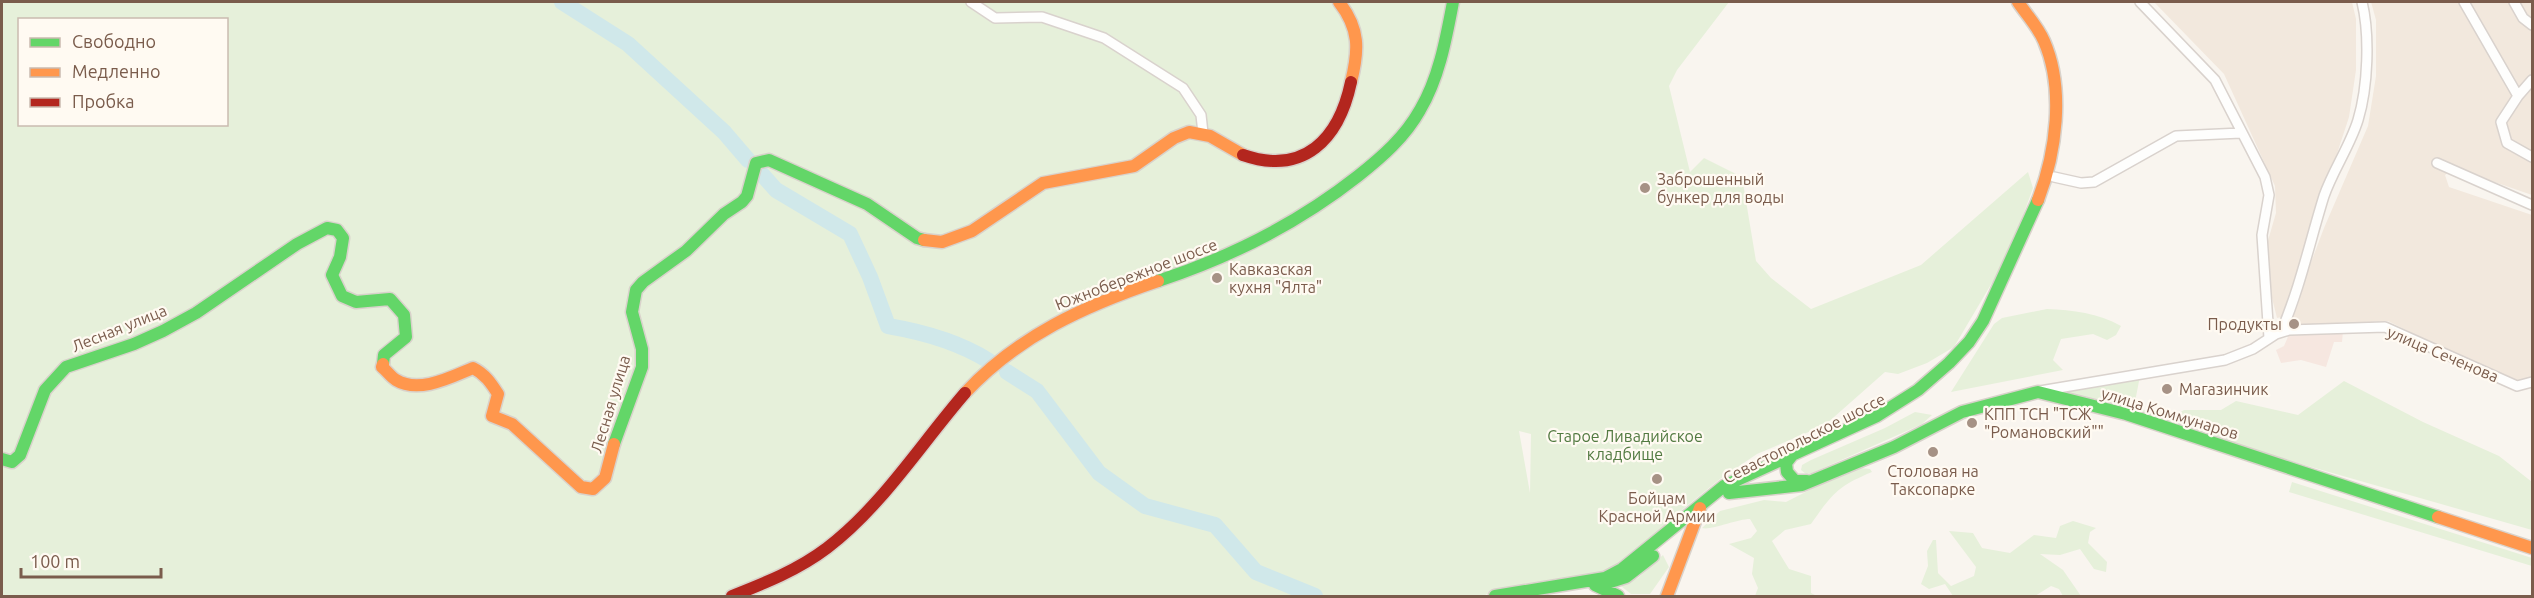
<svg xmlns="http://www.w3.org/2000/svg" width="2534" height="598" font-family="Ubuntu,sans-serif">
<rect width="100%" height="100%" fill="#f9f5ef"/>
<!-- residential -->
<path fill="#f2e8dd" d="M 2154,2 L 2352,2 L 2356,19 L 2356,70 L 2349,117 L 2309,239 L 2286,316 L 2277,318 L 2267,278 L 2267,244 L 2276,213 L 2275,186 L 2224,74 Z
M 2371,2 L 2532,2 L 2532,195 L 2454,168 L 2445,175 L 2449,187 L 2532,215 L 2532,376 L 2515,384 L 2388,321 L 2287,326 L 2324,228 L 2368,126 L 2376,76 L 2376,20 Z"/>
<!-- commercial -->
<path fill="#f6e7e0" d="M 2343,331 L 2342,342 L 2334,342 L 2326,367 L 2301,360 L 2281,363 L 2276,350 L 2284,346 L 2290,332 Z"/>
<!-- green -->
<path fill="#e6f0da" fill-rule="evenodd" d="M 2,2 L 1729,2 L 1677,70 L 1669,86 L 1690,172 L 1704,158 L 1742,177 L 1756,261 L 1771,278 L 1811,309 L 1921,265 L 2028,172 L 2033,188 L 2009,254 L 1954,347 L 1927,363 L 1898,374 L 1885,372 L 1825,425 L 1757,454 L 1720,479 L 1683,509 L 1641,550 L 1613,569 L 1582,578 L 1496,590 L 1483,596 L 2,596 ZM 20,20 L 226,20 L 226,124 L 20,124 ZM 1519,431 L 1531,434 L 1530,494 L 1530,493 Z
M 2047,309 C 2073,310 2098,313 2121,326 L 2116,335 L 2107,340 L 2093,334 L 2061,339 L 2053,360 L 2063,370 L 1951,392 L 1994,324 L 2002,318 Z
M 2140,376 L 2134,407 L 2169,418 L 2184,410 L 2221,410 L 2236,401 L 2298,415 L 2344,381 L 2423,422 L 2499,456 L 2532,482 L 2532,530 L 2126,414 L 2038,392 Z
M 1915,412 L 1932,415 L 1922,424 L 1909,430 L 1812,473 L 1806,474 L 1801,470 L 1802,465 L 1811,460 L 1885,428 Z
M 1860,468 L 1870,469 L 1872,472 C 1838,486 1832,494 1811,524 L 1785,530 L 1772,541 L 1789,569 L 1811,576 L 1811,593 L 1817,596 L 1755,596 L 1758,588 L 1752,574 L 1754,558 L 1729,544 L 1751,538 L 1757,531 L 1750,519 C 1737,519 1710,531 1702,528 L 1720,511 L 1764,500 L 1786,502 L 1841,474 Z
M 2292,482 L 2532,558 L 2532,566 L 2289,492 Z
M 2073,521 L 2096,528 L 2090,532 L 2088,543 L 2107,562 L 2106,572 L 2094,569 L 2080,549 L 2060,555 L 2040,554 L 2063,570 L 2081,596 L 2063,596 L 2059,589 L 2051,586 L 2035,596 L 1953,596 L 1945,584 L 1929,589 L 1921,584 L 1928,566 L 1927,551 L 1933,540 L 1936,540 L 1938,573 L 1951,586 L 1974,576 L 1976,567 L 1949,531 L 1973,533 L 1982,548 L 2010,553 L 2034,535 L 2056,538 L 2060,526 Z
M 1663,555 L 1669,567 L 1650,594 L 1631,594 L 1621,586 L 1638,578 Z"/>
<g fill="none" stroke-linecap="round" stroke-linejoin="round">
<!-- river -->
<path stroke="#d0e8ea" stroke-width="16" d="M 562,2 L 628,44 L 724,132 L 748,160
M 760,172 L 776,190 L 850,234 L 870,277 L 888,326 C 923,332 959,342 989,361
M 1007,372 L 1037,391 L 1099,473 L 1145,506 L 1215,525 L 1256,572 L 1315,596"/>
<!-- street casing -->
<g stroke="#d9d2cd" stroke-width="12">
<path id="street" d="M 971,2 L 995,18 L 1042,17 L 1104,38 L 1183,88 L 1201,115 L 1203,133
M 2140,2 L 2215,80 L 2265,177 L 2269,195 L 2262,235 L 2269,338
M 2464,2 L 2518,96
M 2514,2 L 2523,18 L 2532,25
M 2532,80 L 2518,96 L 2501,122 L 2507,143 L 2532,157
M 2437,163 L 2532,205
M 2054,177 L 2081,183 L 2094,182 L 2176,136 L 2241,133
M 2281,332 C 2300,288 2310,241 2324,196 C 2333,170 2350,146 2358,120 C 2368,87 2370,35 2362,2
M 2040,391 L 2225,360 L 2253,349 L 2276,334 L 2289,330 L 2385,327 L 2517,386 L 2532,382"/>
</g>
<!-- fast casing -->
<g stroke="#d9d2cb" stroke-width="15">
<path id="fast" d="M 1158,281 C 1231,257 1297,224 1358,176 C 1382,157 1405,137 1420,110 C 1439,78 1446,39 1453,2
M 614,444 L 642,367 L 642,349 L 632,312 L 636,290 L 643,282 L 686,251 L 724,214 L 742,202 L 747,196 L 756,163 L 769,160 L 867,204 L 917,238 L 924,240
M 1793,454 L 1786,463 L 1787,472 L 1795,481 L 1807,481
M 2,459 L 12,462 L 20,455 L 45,390 L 66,367 L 134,344 L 163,331 L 196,313 L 297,244 L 327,228 L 337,230 L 343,238 L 340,257 L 332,275 L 342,296 L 356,302 L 390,299 L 404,315 L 406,337 L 384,355 L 383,364
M 1729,493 L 1802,485 L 1894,447 L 1962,412 L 2038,392 L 2126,414 L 2438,517
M 1607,583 L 1626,577 L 1653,556
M 1595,585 L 1618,596
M 1495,596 L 1605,578 L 1622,569 L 1724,486 L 1877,416 L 1918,390 L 1949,363 L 1969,342 L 1983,321 L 2038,200"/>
</g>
<!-- slow casing -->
<g stroke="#d9d2cb" stroke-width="15">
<path id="slow" d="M 1339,2 C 1360,29 1359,50 1351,82
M 2018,2 C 2026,14 2038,27 2044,41 C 2065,89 2056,153 2038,200
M 924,240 L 942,242 L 972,231 L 1043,183 L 1134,166 L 1174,138 L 1189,132 L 1210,136 L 1243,155
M 383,364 L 382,367 C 387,371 391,377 396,380 C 419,394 451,377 473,368 C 485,374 491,383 498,394 L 492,416 L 512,424 L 581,487 L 593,489 L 605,478 L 614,444
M 965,393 C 1018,336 1084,306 1158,281
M 2438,517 L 2532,548
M 1667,596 L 1700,508"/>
</g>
<!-- jam casing -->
<g stroke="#d9d2cb" stroke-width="15">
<path id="jam" d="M 1243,155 C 1304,176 1339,139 1351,82
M 732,596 C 765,583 798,570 827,548 C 882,506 920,445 965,393"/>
</g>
<!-- street -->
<use href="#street" stroke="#fefefd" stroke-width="9"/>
<!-- fast -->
<use href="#fast" stroke="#63d668" stroke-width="12"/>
<!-- slow -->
<use href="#slow" stroke="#ff974d" stroke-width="12"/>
<!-- jam -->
<use href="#jam" stroke="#b3261e" stroke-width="12"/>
</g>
<!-- markers -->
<g fill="#a69285" stroke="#fffaf2" stroke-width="2">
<circle cx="1645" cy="188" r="6"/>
<circle cx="1217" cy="278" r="6"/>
<circle cx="2294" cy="324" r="6"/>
<circle cx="2167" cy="389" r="6"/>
<circle cx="1972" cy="423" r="6"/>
<circle cx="1933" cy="452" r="6"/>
<circle cx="1657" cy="479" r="6"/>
</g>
<g text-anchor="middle" stroke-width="4.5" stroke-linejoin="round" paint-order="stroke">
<!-- poi labels -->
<g font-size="16" fill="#7a5c4c" stroke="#fffaf2" text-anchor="start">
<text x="1657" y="185">Заброшенный<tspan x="1657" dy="18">бункер для воды</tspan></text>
<text x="1229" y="275">Кавказская<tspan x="1229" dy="18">кухня "Ялта"</tspan></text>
<text x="2282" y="330" text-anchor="end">Продукты</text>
<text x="2179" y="395">Магазинчик</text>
<text x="1984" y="420">КПП ТСН "ТСЖ<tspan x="1984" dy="18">"Романовский""</tspan></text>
<text x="1933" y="477" text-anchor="middle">Столовая на<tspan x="1933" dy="18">Таксопарке</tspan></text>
<text x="1657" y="504" text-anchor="middle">Бойцам<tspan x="1657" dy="18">Красной Армии</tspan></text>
</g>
<!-- street labels -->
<g font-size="16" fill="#7a5c4c" stroke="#fffaf2">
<text transform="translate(1136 274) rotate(-21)" y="6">Южнобережное шоссе</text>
<text transform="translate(119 328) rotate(-22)" y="6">Лесная улица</text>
<text transform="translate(2443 354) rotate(23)" y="6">улица Сеченова</text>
<text transform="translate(610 404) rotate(-73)" y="6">Лесная улица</text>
<text transform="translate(2170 413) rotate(17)" y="6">улица Коммунаров</text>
<text transform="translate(1804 438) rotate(-27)" y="6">Севастопольское шоссе</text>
</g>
<!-- park labels -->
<g font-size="16" fill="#527a41" stroke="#fffaf2">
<text x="1625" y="442">Старое Ливадийское<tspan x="1625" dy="18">кладбище</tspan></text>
</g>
</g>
<!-- border -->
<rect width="2534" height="598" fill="none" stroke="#7a5c4c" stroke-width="6"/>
<!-- legend -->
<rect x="18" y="18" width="210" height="108" fill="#fffaf2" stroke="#cabbb0" stroke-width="1.5"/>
<rect x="30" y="38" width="30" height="9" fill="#63d668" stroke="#cabbb0" stroke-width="1.5"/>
<text x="72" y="48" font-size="18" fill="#7a5c4c">Свободно</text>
<rect x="30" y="68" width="30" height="9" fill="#ff974d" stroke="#cabbb0" stroke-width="1.5"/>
<text x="72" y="78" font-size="18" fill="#7a5c4c">Медленно</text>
<rect x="30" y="98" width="30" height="9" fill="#b3261e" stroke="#cabbb0" stroke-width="1.5"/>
<text x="72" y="108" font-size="18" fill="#7a5c4c">Пробка</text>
<!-- scale -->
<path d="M21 568v9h140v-9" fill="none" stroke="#7a5c4c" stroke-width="3"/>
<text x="30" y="568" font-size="18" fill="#7a5c4c" stroke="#fffaf2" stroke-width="4.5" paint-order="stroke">100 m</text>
</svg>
